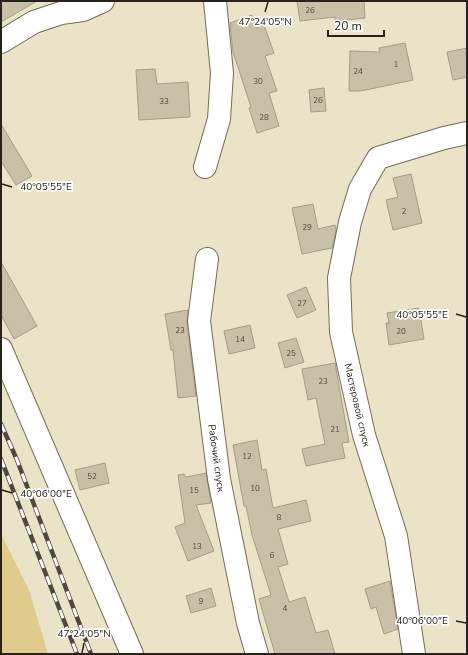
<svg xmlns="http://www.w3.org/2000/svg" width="468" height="655" font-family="'Nunito Sans',sans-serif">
<rect width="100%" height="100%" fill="#ebe3c8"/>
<!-- green -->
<path fill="#e0cb8d" d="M 1,534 L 29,590 L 48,654 L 1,654 Z"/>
<!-- building -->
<path fill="#c9c1a7" stroke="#a59d84" d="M 1,1 L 37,1 L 1,22 Z
M 297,1 L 364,1 L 365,18 L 335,21 L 335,17 L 300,21 Z
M 252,15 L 256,28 L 264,25 L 274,53 L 265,56 L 277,91 L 269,93 L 279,126 L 257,133 L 249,108 L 251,107 L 233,52 L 230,23 Z
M 405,43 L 413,80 L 361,91 L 349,91 L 350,51 L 380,52 L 379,48 Z
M 467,48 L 467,77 L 453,80 L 447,52 Z
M 155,69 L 157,84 L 188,82 L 190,117 L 139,120 L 136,70 Z
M 324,88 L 326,111 L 311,112 L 309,90 Z
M 1,124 L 32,176 L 16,185 L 1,161 Z
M 411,174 L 422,223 L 393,230 L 386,200 L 398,197 L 393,178 Z
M 313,204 L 318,229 L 335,225 L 336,230 L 332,248 L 302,254 L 292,208 Z
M 1,262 L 37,326 L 14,339 L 1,315 Z
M 306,287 L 316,310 L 297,318 L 287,295 Z
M 419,308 L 424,339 L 389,345 L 386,323 L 389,323 L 387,313 Z
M 188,310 L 187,323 L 196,396 L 178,398 L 173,350 L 171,350 L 165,314 Z
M 250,325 L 255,348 L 229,354 L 224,331 Z
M 296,338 L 304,362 L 285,368 L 278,343 Z
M 335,363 L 349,442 L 342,443 L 345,458 L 306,466 L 302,449 L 325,444 L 316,398 L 308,400 L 302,369 Z
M 257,440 L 262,470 L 266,469 L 273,508 L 306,500 L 311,521 L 278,529 L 288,564 L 278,567 L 289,602 L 305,597 L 316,633 L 328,630 L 335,654 L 275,654 L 259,599 L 271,595 L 252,535 L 246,506 L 244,506 L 233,445 Z
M 105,463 L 109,483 L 80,490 L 75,470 Z
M 206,473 L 211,503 L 196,505 L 214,551 L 188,561 L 175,527 L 185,523 L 178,475 L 184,474 L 186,477 Z
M 390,581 L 398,629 L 384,634 L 376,607 L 371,609 L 365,589 Z
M 211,588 L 216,606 L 191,613 L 186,596 Z"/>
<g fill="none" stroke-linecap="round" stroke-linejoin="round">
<!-- street casing -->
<g stroke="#736b54" stroke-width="24">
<path id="street" d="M 1,42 L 34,22 L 61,13 L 83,10 L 103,1
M 205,167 L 219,119 L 222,73 L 215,1
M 207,259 L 199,321 L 219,479 L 248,623 L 257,654
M 1,349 L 132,654
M 414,654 L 396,536 L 364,435 L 341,332 L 339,278 L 350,222 L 360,189 L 378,158 L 444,138 L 467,133"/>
</g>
<!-- street -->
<use href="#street" stroke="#fff" stroke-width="22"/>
<!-- rail casing -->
<g stroke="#4e493c" stroke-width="4.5">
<path id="rail" d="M 1,424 L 17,460 L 91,654
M 1,459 L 77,654"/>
</g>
<!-- rail -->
<use href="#rail" stroke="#fff" stroke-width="3" stroke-dasharray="9" stroke-linecap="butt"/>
</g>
<!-- ticks -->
<path fill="none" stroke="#27231a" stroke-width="1.5" d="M 265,12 L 268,2M 2,184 L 12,187M 456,314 L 466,317M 2,490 L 12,493M 456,621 L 466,623M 82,653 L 84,643"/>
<g text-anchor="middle" stroke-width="3.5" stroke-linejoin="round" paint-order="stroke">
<!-- number labels -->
<g font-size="8" fill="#504a3d">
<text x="310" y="13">26</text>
<text x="396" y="67">1</text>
<text x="358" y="74">24</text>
<text x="258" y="84">30</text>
<text x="318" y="103">26</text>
<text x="164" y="104">33</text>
<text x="264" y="120">28</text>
<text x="404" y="214">2</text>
<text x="307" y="230">29</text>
<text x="302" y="306">27</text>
<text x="180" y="333">23</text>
<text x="401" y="334">20</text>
<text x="240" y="342">14</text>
<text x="291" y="356">25</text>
<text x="323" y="384">23</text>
<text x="335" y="432">21</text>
<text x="247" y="459">12</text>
<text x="92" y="479">52</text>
<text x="255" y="491">10</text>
<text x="194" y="493">15</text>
<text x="279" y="520">8</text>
<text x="197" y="549">13</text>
<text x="272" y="558">6</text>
<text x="201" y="604">9</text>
<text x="285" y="611">4</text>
</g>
<!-- street labels -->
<g font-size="10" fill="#27231a" stroke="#fff">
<text transform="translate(358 405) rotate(77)" y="4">Мастеровой спуск</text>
<text transform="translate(217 458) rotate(82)" y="4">Рабочий спуск</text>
</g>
</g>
<g font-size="10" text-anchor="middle" fill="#27231a" stroke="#fff" stroke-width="3.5" stroke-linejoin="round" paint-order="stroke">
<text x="265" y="25">47°24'05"N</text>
<text x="46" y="190">40°05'55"E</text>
<text x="422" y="318">40°05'55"E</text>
<text x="46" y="497">40°06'00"E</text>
<text x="422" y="624">40°06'00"E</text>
<text x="84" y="637">47°24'05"N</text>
</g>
<!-- border -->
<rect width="468" height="655" fill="none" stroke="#27231a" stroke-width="4"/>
<!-- scale -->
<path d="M328 30v6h56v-6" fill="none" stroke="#27231a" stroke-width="2"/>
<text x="334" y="30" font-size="12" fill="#27231a" stroke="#ffffff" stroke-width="3" paint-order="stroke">20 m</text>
</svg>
